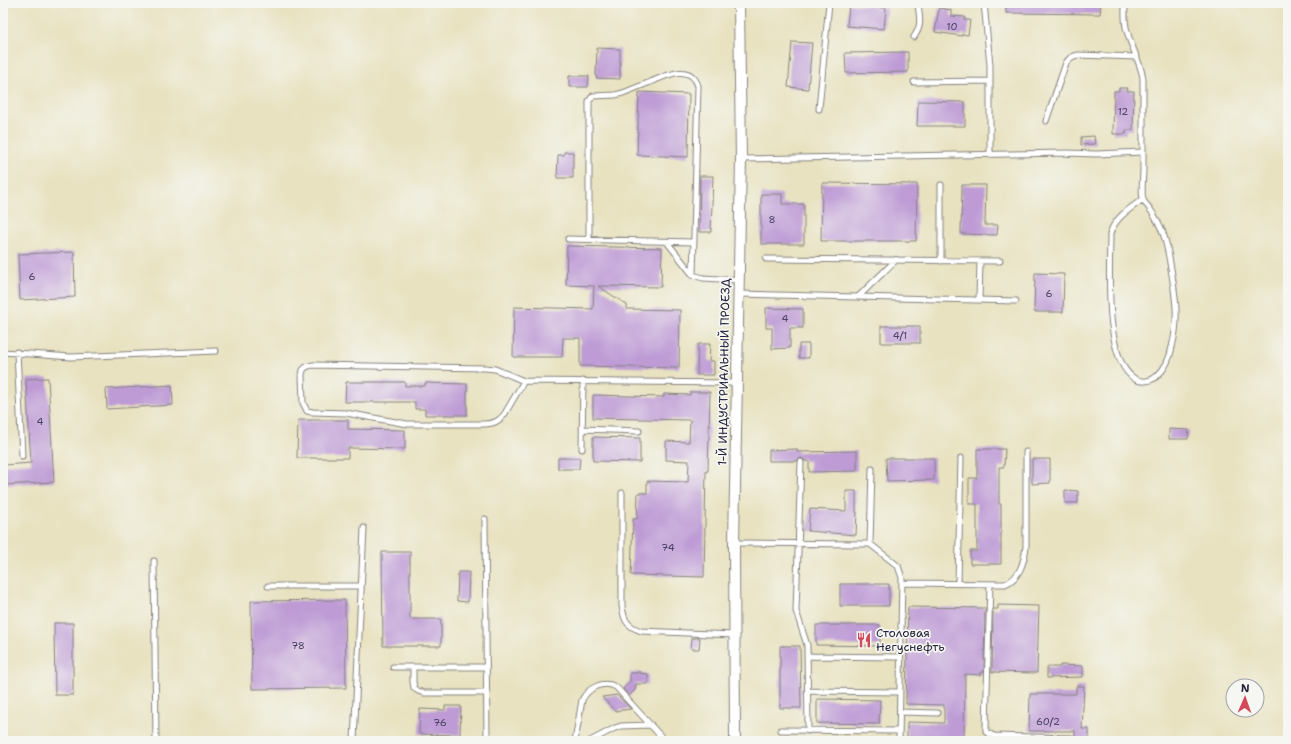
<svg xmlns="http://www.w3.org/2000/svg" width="1291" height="744" font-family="'Shantell Sans',sans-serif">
<rect width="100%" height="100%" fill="#f6f6f2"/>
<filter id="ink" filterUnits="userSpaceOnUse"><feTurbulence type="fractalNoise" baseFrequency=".025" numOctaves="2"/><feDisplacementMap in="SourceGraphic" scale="8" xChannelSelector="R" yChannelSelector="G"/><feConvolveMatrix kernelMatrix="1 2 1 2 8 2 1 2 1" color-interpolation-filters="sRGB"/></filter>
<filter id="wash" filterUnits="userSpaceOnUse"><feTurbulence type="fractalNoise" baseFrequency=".012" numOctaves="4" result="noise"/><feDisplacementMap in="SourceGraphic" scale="16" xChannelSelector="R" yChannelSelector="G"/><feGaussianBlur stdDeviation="0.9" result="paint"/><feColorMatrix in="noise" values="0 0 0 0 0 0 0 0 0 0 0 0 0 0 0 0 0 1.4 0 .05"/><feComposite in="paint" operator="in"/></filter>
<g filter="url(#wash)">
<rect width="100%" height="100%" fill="#e8e2c0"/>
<g id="blocks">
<!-- building -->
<path fill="#be9bd5" d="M 1006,3 L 1101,3 L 1100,14 L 1006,13 Z
M 849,4 L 886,8 L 884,29 L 847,26 Z
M 939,8 L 951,10 L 951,16 L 965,17 L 964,20 L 970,20 L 968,35 L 962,34 L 962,36 L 935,32 Z
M 792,42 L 812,43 L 808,89 L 788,87 Z
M 597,48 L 620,49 L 620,79 L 596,78 Z
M 908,52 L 908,72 L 846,73 L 845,53 Z
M 569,76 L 589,76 L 588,87 L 569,87 Z
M 1119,88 L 1128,88 L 1127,91 L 1134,91 L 1133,130 L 1126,130 L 1126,134 L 1113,134 L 1114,91 L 1119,91 Z
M 639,92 L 689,94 L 688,157 L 637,155 Z
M 918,101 L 965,102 L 965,126 L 917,126 Z
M 1094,136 L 1095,144 L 1081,145 L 1081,137 Z
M 564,152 L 573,152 L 573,178 L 557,178 L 558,155 L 564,155 Z
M 700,176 L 713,176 L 711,232 L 699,232 Z
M 822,183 L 917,184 L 916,241 L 821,241 Z
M 962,185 L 986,185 L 985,225 L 998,225 L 997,235 L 961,234 Z
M 761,194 L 782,194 L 782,204 L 804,204 L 804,244 L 761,244 Z
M 567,246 L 662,248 L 661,287 L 598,286 L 627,305 L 627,309 L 680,310 L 679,368 L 580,366 L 580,338 L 563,338 L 562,357 L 513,357 L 514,307 L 593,309 L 594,286 L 566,285 Z
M 74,252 L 75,297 L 20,300 L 18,254 Z
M 1035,273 L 1064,274 L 1063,312 L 1034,312 Z
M 766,308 L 803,309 L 803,328 L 790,328 L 790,348 L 772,349 L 772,328 L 766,328 Z
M 881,326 L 920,326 L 920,343 L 881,343 Z
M 698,344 L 710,344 L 709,361 L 714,361 L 714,375 L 697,375 Z
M 799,344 L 809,344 L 809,358 L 799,358 Z
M 48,378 L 54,482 L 5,485 L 4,465 L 31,463 L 26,379 Z
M 346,382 L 405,382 L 405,386 L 425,386 L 425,383 L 467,384 L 467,415 L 425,415 L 425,409 L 415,409 L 415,402 L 345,402 Z
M 172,385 L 173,405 L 107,409 L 106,389 Z
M 690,392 L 710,392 L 708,471 L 706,471 L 704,577 L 631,575 L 633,519 L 637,519 L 638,493 L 647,493 L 647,481 L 688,482 L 689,461 L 666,460 L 666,441 L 689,442 L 690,420 L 593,418 L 593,395 L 664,397 L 664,394 L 690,395 Z
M 298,420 L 348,420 L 348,429 L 405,430 L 405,449 L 348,448 L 348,458 L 297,458 Z
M 1169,429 L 1189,430 L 1188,439 L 1169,439 Z
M 593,437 L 640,438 L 640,462 L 593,461 Z
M 797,449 L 797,452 L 857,451 L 857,471 L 809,472 L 809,461 L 805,461 L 802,458 L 799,459 L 797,461 L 769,461 L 769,450 Z
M 977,449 L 1005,449 L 1004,467 L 999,467 L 999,504 L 1001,504 L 1001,564 L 970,564 L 970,551 L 977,551 L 977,504 L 969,504 L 969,478 L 977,478 Z
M 558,458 L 580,458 L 579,469 L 558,469 Z
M 886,458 L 934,458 L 934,480 L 887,481 Z
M 1032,459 L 1050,459 L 1050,483 L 1032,484 Z
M 1065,490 L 1078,491 L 1078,503 L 1065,503 Z
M 846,491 L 856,491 L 856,512 L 857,512 L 856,535 L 808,531 L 810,509 L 846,511 Z
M 382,552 L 410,552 L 410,619 L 441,619 L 441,646 L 383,646 Z
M 458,572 L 469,572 L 468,602 L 457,601 Z
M 840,584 L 889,584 L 889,606 L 840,606 Z
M 345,600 L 346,688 L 252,689 L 251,601 Z
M 998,605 L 1039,606 L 1037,673 L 992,672 L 993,609 L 998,609 Z
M 908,607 L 985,608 L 984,672 L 981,672 L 981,675 L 965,674 L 964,741 L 907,741 L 907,722 L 944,723 L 944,705 L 906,704 Z
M 54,623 L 73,623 L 73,695 L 55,695 Z
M 816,625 L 880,625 L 880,646 L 816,645 Z
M 692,638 L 700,638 L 699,649 L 691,649 Z
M 780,646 L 800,646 L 801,708 L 780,708 Z
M 1060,665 L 1083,666 L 1083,677 L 1047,678 L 1047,667 L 1060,667 Z
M 639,671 L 639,673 L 648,674 L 648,684 L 636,684 L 635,690 L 629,696 L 623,689 L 630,681 L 630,673 L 637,673 Z
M 1076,686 L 1084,686 L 1082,729 L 1089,729 L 1089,741 L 1075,741 L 1075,731 L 1029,731 L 1030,694 L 1076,694 Z
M 617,695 L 631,709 L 615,711 L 602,697 Z
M 817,699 L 880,700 L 879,724 L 817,723 Z
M 445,706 L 461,706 L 460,735 L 419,734 L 420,709 L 445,710 Z"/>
</g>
</g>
<g filter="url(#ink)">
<use href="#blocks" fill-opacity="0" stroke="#85827e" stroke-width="1"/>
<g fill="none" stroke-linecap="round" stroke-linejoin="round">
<!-- lane casing -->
<g stroke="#85827e" stroke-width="7">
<path id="lane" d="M 984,3 L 990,65 L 990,155
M 1125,3 C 1125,12 1124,22 1127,31 C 1131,47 1140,61 1143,78 C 1143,108 1143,139 1143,169 C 1143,176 1141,194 1143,199 C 1144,203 1148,206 1150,209 C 1156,218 1161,226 1164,236 C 1168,249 1170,262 1172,275 C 1176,302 1179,319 1172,347 C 1170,358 1166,368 1157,376 C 1152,381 1142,383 1135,379 C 1103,360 1110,266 1110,234 C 1115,217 1130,209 1143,199
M 914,37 C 923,24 919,17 918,3
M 914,82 L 990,81
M 819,109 L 829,3
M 1046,121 L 1066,63 C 1069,58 1072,56 1078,55 L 1137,57
M 741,159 L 1067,153 L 1096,154 L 1143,152
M 568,239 L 694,242
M 589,239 L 589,101 L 593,96 L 615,95 L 623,93 C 633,89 643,85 653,81 C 667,75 691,63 698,86 L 693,275 L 703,278 L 739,280
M 667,242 L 693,275
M 766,259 L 1000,261
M 941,261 L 941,185
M 739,294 L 1016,301
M 858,297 L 896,260
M 979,300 L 980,261
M 3,352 L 71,357 L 216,351
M 17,352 L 22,456
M 524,381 L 504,415 C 498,422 494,423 486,424 L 407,424 L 346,413 L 313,412 L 307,411 L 303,403 L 302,375 L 303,370 L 306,367 L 312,365 L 485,368 L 495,369 L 524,381 L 736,383
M 582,429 L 639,431
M 582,449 L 583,381
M 801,462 L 796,611 L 807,645 L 808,731
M 622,493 L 622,606 C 624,621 627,626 641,631 L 734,635
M 485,519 L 487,741
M 734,543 L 870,544 L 872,469
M 870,544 L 898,566 L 902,578 L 899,741
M 154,561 L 156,741
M 902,583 L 1005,584 C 1020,578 1024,562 1026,547 L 1026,452
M 958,584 L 961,458
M 990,584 L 986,727 L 986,732 L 994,736 L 1071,738
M 268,586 L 361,586
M 808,656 L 900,657
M 393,667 L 486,667
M 413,667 L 413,682 L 414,688 L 418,691 L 424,693 L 487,693
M 808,691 L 900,692
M 900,712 L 938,713
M 781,730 L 899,731
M 354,741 L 364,528
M 575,741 L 582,700 C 588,688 603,680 616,687 L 665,741
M 590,741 L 615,728 L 621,726 L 651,725"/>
</g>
<!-- street casing -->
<g stroke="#85827e" stroke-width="12">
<path id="street" d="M 735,741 L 734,543 L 741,159 L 739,3"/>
</g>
<!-- lane -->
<use href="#lane" stroke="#fff" stroke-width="5"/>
<!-- street -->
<use href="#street" stroke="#fff" stroke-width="10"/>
</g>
</g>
<!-- icons -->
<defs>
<g id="restaurant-bare" transform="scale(1.2)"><path d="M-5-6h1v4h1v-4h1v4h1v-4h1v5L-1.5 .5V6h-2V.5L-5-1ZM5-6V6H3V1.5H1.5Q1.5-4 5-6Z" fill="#d1495b" stroke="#f6f6f2" stroke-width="2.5" paint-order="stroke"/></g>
</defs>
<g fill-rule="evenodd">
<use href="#restaurant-bare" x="864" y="640"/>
</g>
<g text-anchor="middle" stroke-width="3.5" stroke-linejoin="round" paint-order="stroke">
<!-- number labels -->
<g font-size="10" fill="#494062">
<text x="952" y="30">10</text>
<text x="1123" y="115">12</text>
<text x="772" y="223">8</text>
<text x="32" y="280">6</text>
<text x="1049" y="297">6</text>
<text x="785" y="322">4</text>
<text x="900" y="339">4/1</text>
<text x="40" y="425">4</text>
<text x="668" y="551">74</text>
<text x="298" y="649">78</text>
<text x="1048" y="725">60/2</text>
<text x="440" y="726">76</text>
</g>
<!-- street labels -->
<g font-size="12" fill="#22223b" stroke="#f6f6f2">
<text transform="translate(724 372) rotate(-89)" y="4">1-Й ИНДУСТРИАЛЬНЫЙ ПРОЕЗД</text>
</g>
<!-- poi labels -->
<g font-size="12" fill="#22223b" stroke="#f6f6f2" text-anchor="start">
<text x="876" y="637">Столовая<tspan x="876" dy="14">Негуснефть</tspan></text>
</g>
</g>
<!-- margin -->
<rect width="1291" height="744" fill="none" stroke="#f6f6f2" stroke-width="16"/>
<!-- north arrow -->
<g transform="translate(1245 698) rotate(2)"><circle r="19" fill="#f6f6f2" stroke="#a1a1a9"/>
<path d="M0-3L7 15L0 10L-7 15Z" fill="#d1495b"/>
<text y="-6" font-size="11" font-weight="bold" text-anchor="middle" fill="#22223b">N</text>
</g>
</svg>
